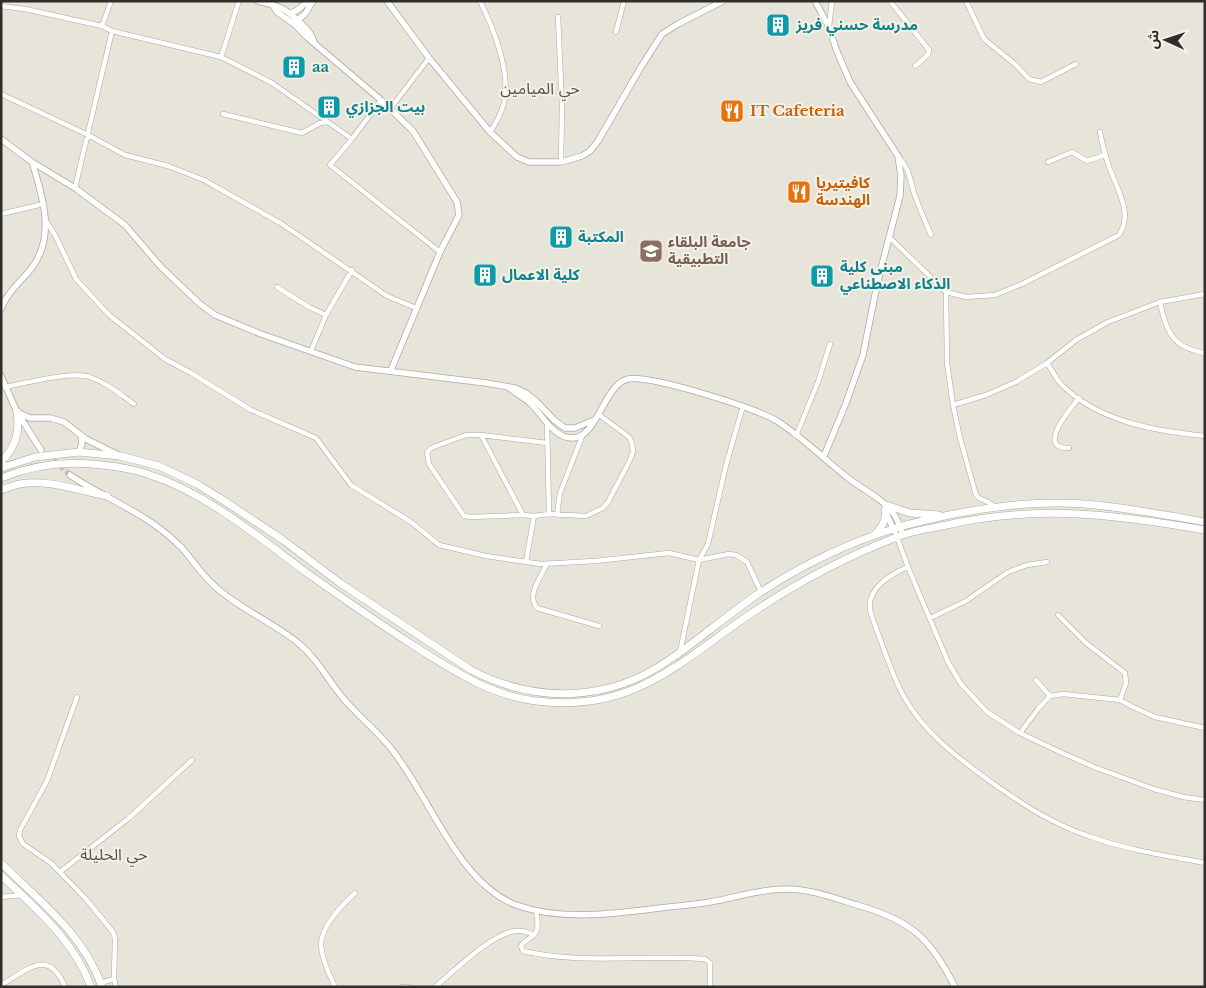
<svg xmlns="http://www.w3.org/2000/svg" width="1206" height="988" font-family="'Libre Baskerville','Noto Sans Arabic',serif">
<rect width="100%" height="100%" fill="#e7e4da"/>
<g fill="none" stroke-linecap="round" stroke-linejoin="round">
<!-- tertiary-tunnel -->
<path stroke="#c2c0b7" stroke-width="5.5" stroke-dasharray="5.5 3" stroke-linecap="butt" d="M 47,454 L 70,475"/>
<!-- minor casing -->
<g stroke="#aca99f" stroke-width="5.5">
<path id="minor" d="M 480,1 C 494,29 511,73 504,103 C 501,114 496,123 490,132
M 890,1 L 929,50 L 928,55 L 915,66
M 966,1 L 984,39 L 1016,65 L 1029,79 L 1041,82 L 1076,64
M 1,6 L 25,9 L 102,26 L 112,31 L 221,57 L 272,83 L 352,139
M 558,17 L 562,107 L 561,162
M 102,26 L 111,1
M 829,27 L 832,1
M 616,32 L 624,1
M 221,57 L 239,1
M 1,94 L 88,135 L 125,155 L 168,166 L 204,180 L 282,224 L 387,296 L 416,308
M 381,100 L 352,139 L 330,165 L 440,252
M 390,109 L 429,58
M 223,114 L 302,133 L 320,123 L 327,122
M 898,156 C 909,167 910,180 914,193 C 919,207 925,221 931,235
M 1048,162 L 1072,152 L 1087,161 L 1105,155
M 75,188 L 112,31
M 1,214 L 43,204
M 46,221 L 55,235 L 76,279 L 109,315 L 165,359 L 191,373 L 251,410 L 316,438 L 351,485 L 411,522 L 439,545 L 486,556 L 541,564 L 595,561 L 669,553 L 699,560 L 729,554 L 736,555 L 747,562 L 761,592
M 889,237 L 946,292 L 947,363 L 953,405 L 960,438 L 976,495 C 981,502 990,500 994,507
M 277,287 L 309,307 L 326,315
M 946,292 L 966,297 L 995,295 L 1022,284 L 1119,235 C 1134,213 1116,188 1109,166 C 1105,155 1102,143 1100,132
M 1160,302 C 1166,332 1173,348 1205,353
M 311,351 L 326,315 L 352,270
M 1047,363 C 1052,370 1056,379 1062,385 C 1099,422 1156,431 1205,436
M 5,387 C 26,383 71,371 90,377 C 107,383 120,394 134,404
M 953,405 L 986,395 L 1016,382 L 1047,363 L 1076,340 L 1108,322 L 1160,302 L 1205,294
M 547,423 L 549,514
M 481,435 L 523,515
M 796,436 L 818,382 L 830,344
M 1069,448 C 1035,449 1071,408 1079,398
M 557,515 L 560,493 L 583,434
M 534,516 L 523,515 L 472,517 L 464,516 L 429,464 L 427,453 L 431,448 L 466,435 L 481,435 L 547,443
M 897,537 L 908,567 L 948,662 L 961,684 L 987,712 L 1020,733 L 1060,752 L 1094,767 L 1154,789 L 1183,797 L 1205,800
M 526,562 L 534,516 L 549,514 L 586,516 L 603,508 L 608,502 L 629,462 L 633,452 L 632,443 L 629,437 L 598,414
M 547,564 C 541,577 526,595 537,608 L 599,626
M 908,567 C 891,574 867,588 870,610 C 872,619 877,629 880,639 C 887,657 893,677 903,695 C 923,732 958,758 991,782 C 1025,806 1054,825 1094,838 C 1129,850 1168,856 1205,863
M 1058,615 L 1086,643 L 1125,673 L 1126,683 L 1120,700
M 930,618 L 966,601 L 1008,572 L 1027,565 L 1047,562
M 680,652 L 699,560 L 708,544 L 726,465 L 743,406
M 1036,680 L 1050,696
M 77,697 L 47,781 L 20,830 L 19,836 L 23,844 L 51,863 L 86,899 L 113,932 L 115,938 L 114,979 L 116,987
M 1020,733 L 1038,709 L 1050,696 L 1063,694 L 1120,700 L 1131,706 L 1155,717 L 1205,728
M 60,872 L 129,818 L 192,760
M 1,897 L 22,895
M 536,910 C 537,918 540,928 534,935 C 529,939 524,941 521,946 L 523,951 C 583,965 644,954 705,959 L 710,963 L 710,987
M 100,983 L 114,979
M 1,985 C 27,970 49,947 65,987
M 335,987 C 329,974 322,959 321,945 C 321,926 342,905 355,893
M 402,987 L 408,987
M 435,987 C 453,972 491,934 515,931 C 521,930 528,932 533,935"/>
</g>
<!-- tertiary casing -->
<g stroke="#aca99f" stroke-width="7">
<path id="tertiary" d="M 258,1 C 266,3 275,5 281,8 C 291,13 312,31 314,42
M 387,1 L 429,58 L 490,132 L 517,157 L 529,162 L 561,162 L 582,156 L 590,151 L 598,141 L 641,67 L 662,34 L 678,24 L 723,1
M 815,1 L 829,27 L 836,49 L 850,82 L 898,156 L 901,176 L 900,196 L 878,280 L 863,355 L 846,403 L 824,456
M 274,7 L 277,12 L 294,24 L 308,38 L 381,100 L 413,131 L 457,202 L 459,215 L 440,252 L 391,370
M 290,14 L 299,9 L 308,1
M 295,22 L 305,14 L 313,1
M 1,139 L 32,162 L 75,188 L 125,225 L 161,267 L 200,304 L 215,315 L 261,334 L 355,367 L 486,383 L 515,388 L 526,393 L 536,401 L 554,420 L 565,428 L 575,428 L 594,420
M 1,309 C 7,293 20,282 31,269 C 56,237 43,197 32,162
M 1,376 L 17,412 L 41,450
M 508,387 C 515,393 523,397 530,403 C 542,414 553,438 572,438 C 598,438 604,384 628,379 C 650,375 757,408 777,421 C 802,437 824,459 848,478 C 862,489 882,498 893,513 C 897,518 899,524 901,530
M 17,412 L 30,418 L 50,418 L 64,422 L 86,439 L 120,456
M 79,452 L 82,444 L 81,436
M 70,475 C 96,493 126,505 152,523 C 162,530 173,539 182,548 C 194,562 204,578 219,590 C 243,610 273,623 297,642 C 317,658 327,679 343,698 C 357,715 375,729 389,746 C 428,792 457,883 516,905 C 561,921 613,914 660,908 C 676,906 693,905 710,902 C 735,898 760,889 786,889 C 811,889 834,898 857,905 C 910,920 930,937 955,987
M 886,513 L 895,532"/>
</g>
<!-- secondary casing -->
<g stroke="#aca99f" stroke-width="8">
<path id="secondary" d="M 1,462 C 16,447 20,432 17,412
M 1,468 L 35,457 L 79,452 L 120,456 L 159,466 L 197,484 L 226,502 L 283,540 L 340,583 L 471,670 C 536,704 609,702 669,660 C 700,639 727,615 758,594 C 800,566 848,543 896,528 C 909,524 922,521 935,518 C 984,507 1033,500 1084,504 C 1124,507 1165,515 1205,522
M 1,478 C 30,466 60,461 92,464 C 112,466 131,468 150,475 C 206,493 260,538 307,573 C 345,600 383,626 422,651 C 459,674 493,696 536,701 C 638,714 685,656 761,607 C 804,579 850,555 897,537 C 911,531 927,529 942,526 C 1036,504 1112,514 1205,530
M 1,490 C 7,488 14,485 20,484 C 49,479 79,491 107,496
M 886,505 L 910,513 L 939,515
M 874,535 C 882,528 887,520 885,510
M 1,863 C 39,901 84,934 102,987
M 1,875 C 35,908 74,940 91,987"/>
</g>
<!-- minor -->
<use href="#minor" stroke="#fff" stroke-width="4.5"/>
<!-- tertiary -->
<use href="#tertiary" stroke="#fff" stroke-width="5.5"/>
<!-- secondary -->
<use href="#secondary" stroke="#fff" stroke-width="7"/>
</g>
<!-- icons -->
<defs>
<g id="building-square" transform="scale(1.25)"><rect x="-9" y="-9" width="18" height="18" rx="4" fill="#0f9aa8" stroke="#f4f1e7"/><path d="M-4-6H4V6H1V3H-1V6H-4ZM-2.5-4.3h1.7v1.8h-1.7ZM.8-4.3h1.7v1.8H.8ZM-2.5-1h1.7V.8h-1.7ZM.8-1h1.7V.8H.8Z" fill="#fff"/></g>
<g id="restaurant-square" transform="scale(1.25)"><rect x="-9" y="-9" width="18" height="18" rx="4" fill="#e8710a" stroke="#f4f1e7"/><path d="M-5-6h1v4h1v-4h1v4h1v-4h1v5L-1.5 .5V6h-2V.5L-5-1ZM5-6V6H3V1.5H1.5Q1.5-4 5-6Z" fill="#fff"/></g>
<g id="university-square" transform="scale(1.25)"><rect x="-9" y="-9" width="18" height="18" rx="4" fill="#8d6e63" stroke="#f4f1e7"/><path d="M0-5L7-2L0 1L-7-2ZM-4 1L0 2.5L4 1V4Q0 6-4 4Z" fill="#fff"/></g>
</defs>
<g fill-rule="evenodd">
<use href="#building-square" x="778" y="25"/>
<use href="#building-square" x="294" y="67"/>
<use href="#building-square" x="329" y="107"/>
<use href="#restaurant-square" x="732" y="111"/>
<use href="#restaurant-square" x="799" y="192"/>
<use href="#building-square" x="561" y="237"/>
<use href="#university-square" x="651" y="251"/>
<use href="#building-square" x="485" y="275"/>
<use href="#building-square" x="822" y="276"/>
</g>
<g text-anchor="middle" stroke-width="4" stroke-linejoin="round" paint-order="stroke">
<!-- culture labels -->
<g font-size="15" font-weight="bold" fill="#0d838f" stroke="#f4f1e7" text-anchor="start">
<text x="796" y="30">مدرسة حسني فريز</text>
<text x="312" y="72">aa</text>
<text x="346" y="112">بيت الجزازي</text>
<text x="578" y="242">المكتبة</text>
<text x="840" y="272">مبنى كلية<tspan x="840" dy="17">الذكاء الاصطناعي</tspan></text>
<text x="502" y="280">كلية الاعمال</text>
</g>
<!-- food labels -->
<g font-size="15" font-weight="bold" fill="#c56008" stroke="#f4f1e7" text-anchor="start">
<text x="750" y="116">IT Cafeteria</text>
<text x="816" y="188">كافيتيريا<tspan x="816" dy="17">الهندسة</tspan></text>
</g>
<!-- education labels -->
<g font-size="15" font-weight="bold" fill="#785e54" stroke="#f4f1e7" text-anchor="start">
<text x="668" y="247">جامعة البلقاء<tspan x="668" dy="17">التطبيقية</tspan></text>
</g>
<!-- neighbourhood labels -->
<g font-size="16" fill="#56544b" stroke="#f4f1e7">
<text x="540" y="94">حي الميامين</text>
<text x="114" y="860">حي الحليلة</text>
</g>
</g>
<!-- border -->
<rect width="1206" height="988" fill="none" stroke="#2f2e2a" stroke-width="5"/>
<!-- north arrow -->
<g transform="translate(1166 40) rotate(273)" stroke="#f4f1e7" stroke-width="4" paint-order="stroke">
<path d="M0-4L9 19L0 12L-9 19Z" fill="#2f2e2a"/>
<text y="-8" font-size="14" font-weight="bold" text-anchor="middle" fill="#2f2e2a">ش</text>
</g>
</svg>
